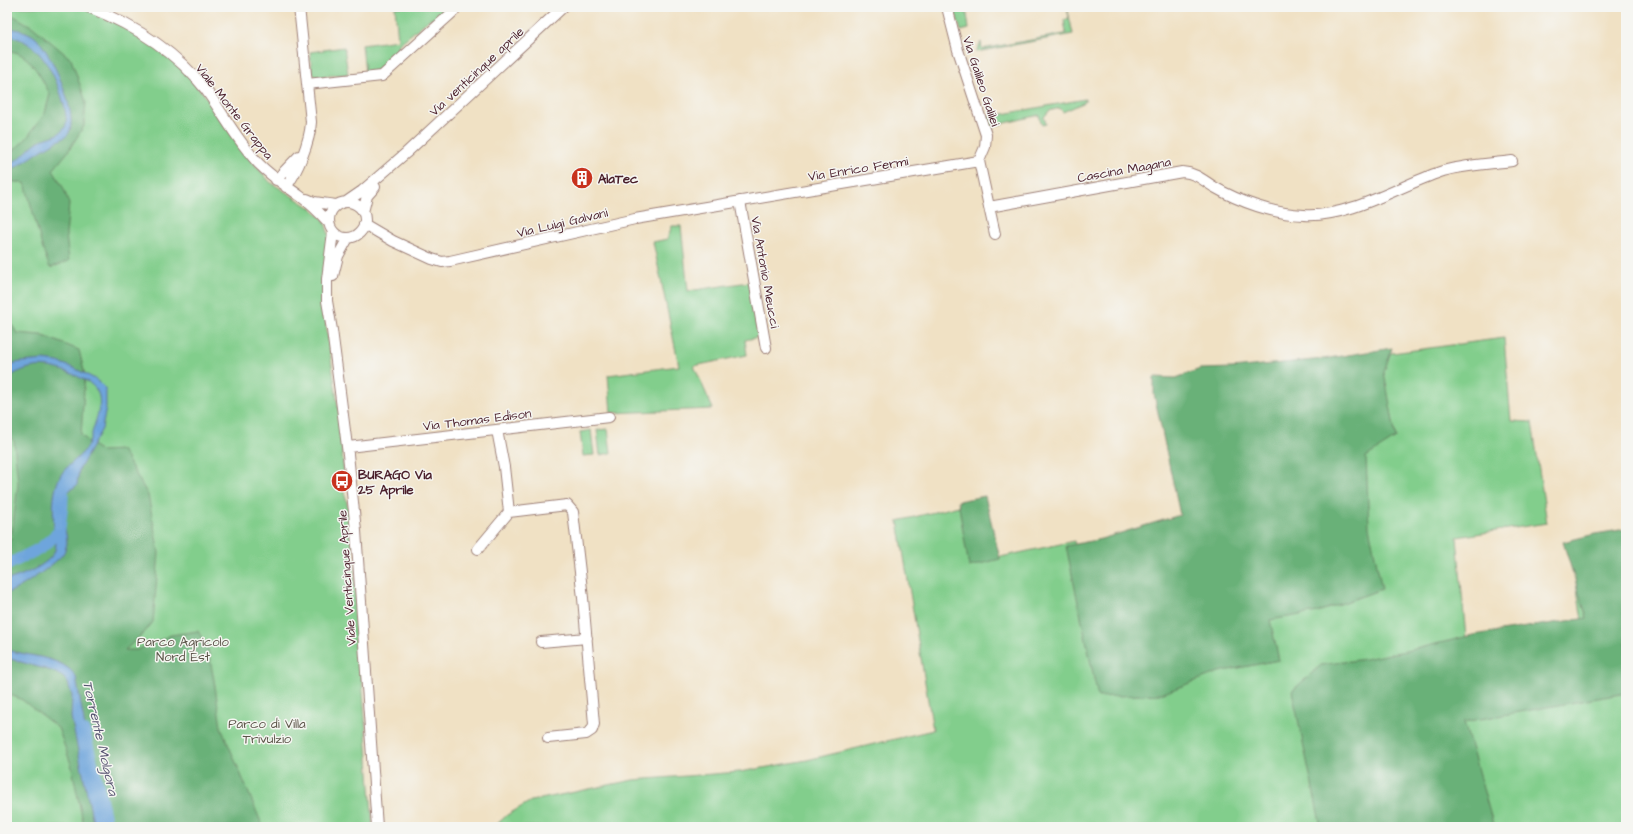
<svg xmlns="http://www.w3.org/2000/svg" width="1633" height="834" font-family="'Architects Daughter',sans-serif">
<rect width="100%" height="100%" fill="#f6f6f2"/>
<filter id="ink" filterUnits="userSpaceOnUse"><feTurbulence type="fractalNoise" baseFrequency=".025" numOctaves="2"/><feDisplacementMap in="SourceGraphic" scale="8" xChannelSelector="R" yChannelSelector="G"/><feConvolveMatrix kernelMatrix="1 2 1 2 8 2 1 2 1" color-interpolation-filters="sRGB"/></filter>
<filter id="wash" filterUnits="userSpaceOnUse"><feTurbulence type="fractalNoise" baseFrequency=".012" numOctaves="4" result="noise"/><feDisplacementMap in="SourceGraphic" scale="16" xChannelSelector="R" yChannelSelector="G"/><feGaussianBlur stdDeviation="0.9" result="paint"/><feColorMatrix in="noise" values="0 0 0 0 0 0 0 0 0 0 0 0 0 0 0 0 0 1.4 0 .05"/><feComposite in="paint" operator="in"/></filter>
<g filter="url(#wash)">
<rect width="100%" height="100%" fill="#f0e1c4"/>
<!-- green -->
<path fill="#82ce8c" stroke="#66765c" d="M 7,7 L 81,7 L 94,12 L 140,34 L 179,64 L 212,104 L 239,146 L 270,182 L 314,210 L 324,220 L 329,235 L 325,318 L 339,413 L 344,476 L 340,477 L 350,514 L 373,827 L 7,827 Z
M 395,7 L 452,7 L 434,21 L 431,18 L 398,45 L 400,52 L 377,71 L 365,73 L 362,45 L 398,40 Z
M 956,7 L 966,7 L 969,29 L 961,31 L 955,12 L 957,11 Z
M 1067,7 L 1073,34 L 976,52 L 981,42 L 982,49 L 1064,34 L 1066,33 L 1064,20 L 1069,18 Z
M 344,47 L 348,74 L 316,77 L 312,73 L 310,52 Z
M 1085,99 L 1085,102 L 1063,112 L 1060,108 L 1049,111 L 1044,117 L 1046,124 L 1042,125 L 1039,115 L 993,126 L 993,130 L 992,131 L 987,117 Z
M 672,226 L 681,226 L 688,291 L 749,282 L 759,337 L 745,340 L 747,355 L 694,366 L 713,409 L 611,413 L 608,375 L 679,366 L 653,242 L 667,239 Z
M 1504,338 L 1511,421 L 1532,422 L 1547,523 L 1457,537 L 1466,638 L 1582,620 L 1573,565 L 1626,554 L 1626,827 L 494,827 L 507,815 L 531,801 L 633,780 L 739,772 L 757,769 L 807,760 L 933,730 L 898,521 L 971,503 L 996,558 L 1074,541 L 1094,623 L 1263,604 L 1370,356 Z
M 608,429 L 611,453 L 600,455 L 597,430 Z
M 591,430 L 594,455 L 583,456 L 580,432 Z"/>
<!-- forest -->
<path fill="#69b178" stroke="#5a6852" d="M 7,12 L 33,27 L 71,59 L 86,102 L 84,126 L 67,153 L 53,170 L 64,189 L 69,204 L 66,234 L 69,261 L 50,268 L 43,250 L 25,183 L 7,181 L 7,156 L 26,139 L 45,113 L 50,94 C 41,78 29,50 7,51 Z
M 7,317 L 17,333 L 41,335 L 79,350 L 85,375 L 81,435 L 100,451 L 122,450 L 148,495 L 159,553 L 153,622 L 145,632 L 125,650 L 137,650 L 171,635 L 198,631 L 208,649 L 214,680 L 221,727 L 263,827 L 84,827 L 71,764 L 58,728 L 21,699 L 7,694 L 7,543 L 11,540 L 18,484 L 14,441 L 7,434 Z
M 1392,348 L 1384,372 L 1396,438 L 1366,457 L 1369,527 L 1382,589 L 1318,612 L 1270,620 L 1279,660 L 1219,672 L 1161,694 L 1098,697 L 1066,546 L 1101,539 L 1180,515 L 1154,394 L 1154,377 L 1176,378 L 1200,369 L 1232,368 L 1323,359 Z
M 985,496 L 1000,559 L 969,567 L 958,501 Z
M 1626,529 L 1626,693 L 1464,722 L 1494,827 L 1321,827 L 1292,691 L 1321,665 L 1365,659 L 1415,649 L 1473,635 L 1587,618 L 1563,542 L 1595,534 Z"/>
<!-- water -->
<path fill="#6ea5dc" stroke="#5c6284" d="M 7,28 C 17,29 28,31 36,38 C 51,52 79,113 69,133 C 66,138 59,140 54,143 C 37,152 24,164 7,172 L 7,164 C 24,159 26,149 39,141 C 47,137 61,136 65,127 C 68,121 65,111 64,105 C 57,78 40,39 7,36 Z
M 44,360 L 58,362 L 74,368 L 97,380 L 106,389 L 106,408 L 102,429 L 79,470 L 77,485 C 72,490 64,492 62,500 C 58,513 67,529 67,543 C 66,547 65,551 63,554 C 55,564 19,590 7,593 L 7,580 C 21,576 50,565 55,550 C 57,544 55,535 54,529 C 53,513 52,496 58,481 C 63,467 75,462 84,451 C 90,443 92,433 95,423 C 106,391 97,384 67,372 C 43,363 29,365 7,378 L 7,365 L 21,362 Z
M 7,650 C 28,656 65,657 76,677 L 103,827 L 94,827 L 71,717 L 72,696 L 68,683 L 63,677 L 52,671 L 7,658 Z"/>
<g fill="none" stroke-linecap="round" stroke-linejoin="round">
<!-- river -->
<path stroke="#6ea5dc" stroke-width="12" d="M 7,565 L 41,548 L 59,532 L 62,508 L 63,488 L 65,481
M 84,731 L 99,790 L 107,827"/>
</g>
</g>
<g filter="url(#ink)">
<g fill="none" stroke-linecap="round" stroke-linejoin="round">
<!-- minor casing -->
<g stroke="#9d8078" stroke-width="12">
<path id="minor" d="M 88,7 C 134,25 175,50 206,90 C 224,115 238,142 259,164 C 273,178 285,185 300,196 C 311,204 320,213 329,223
M 947,7 L 958,50 L 986,135 L 985,147 L 979,161
M 307,84 L 382,76 L 454,11
M 979,161 L 995,234
M 276,180 L 299,156
M 286,187 C 298,171 310,141 311,122 L 299,7
M 307,199 L 314,202 L 336,205
M 740,201 L 766,348
M 346,202 L 362,191 L 406,153 L 563,7
M329 220a18 18 0 1 1 36 0a18 18 0 1 1-36 0Z
M 989,207 L 1182,172 C 1196,173 1203,180 1214,187 C 1240,202 1274,214 1304,215 C 1349,218 1399,186 1440,172 C 1460,165 1490,164 1512,161
M 363,212 L 367,196 L 375,187
M 364,224 L 393,241 L 432,259 L 442,262 L 450,261 L 635,219 L 979,161
M 333,232 L 327,279 L 327,301 L 332,330 L 348,454 L 356,531 L 377,827
M 333,276 L 338,256 L 348,238
M 348,447 L 609,417
M 509,512 L 567,505 L 573,512 L 583,598 L 594,724 L 592,730 L 586,734 L 548,738
M 478,549 L 509,512 L 504,467 L 497,430
M 541,642 L 587,638"/>
</g>
<!-- minor -->
<use href="#minor" stroke="#fff" stroke-width="10"/>
</g>
</g>
<!-- icons -->
<defs>
<g id="building-disc" transform="scale(1.15)"><circle r="9.5" fill="#c8321e" stroke="#f6f6f2"/><path d="M-4-6H4V6H1V3H-1V6H-4ZM-2.5-4.3h1.7v1.8h-1.7ZM.8-4.3h1.7v1.8H.8ZM-2.5-1h1.7V.8h-1.7ZM.8-1h1.7V.8H.8Z" fill="#fff"/></g>
<g id="bus-disc" transform="scale(1.15)"><circle r="9.5" fill="#c8321e" stroke="#f6f6f2"/><path d="M-5-6H5V4H4V6H2V4H-2V6H-4V4H-5ZM-3.5-4V0h7V-4ZM-3.5 1.2v1.5H-2V1.2ZM2 1.2v1.5H3.5V1.2Z" fill="#fff"/></g>
</defs>
<g fill-rule="evenodd">
<use href="#building-disc" x="582" y="178"/>
<use href="#bus-disc" x="342" y="481"/>
</g>
<g text-anchor="middle" stroke-width="3" stroke-linejoin="round" paint-order="stroke">
<!-- street labels -->
<g font-size="13" fill="#4a1f2b" stroke="#f6f6f2">
<text transform="translate(476 71) rotate(-43)" y="5">Via venticinque aprile</text>
<text transform="translate(982 81) rotate(72)" y="5">Via Galileo Galilei</text>
<text transform="translate(235 111) rotate(52)" y="5">Viale Monte Grappa</text>
<text transform="translate(858 168) rotate(-9)" y="5">Via Enrico Fermi</text>
<text transform="translate(1124 169) rotate(-10)" y="5">Cascina Magana</text>
<text transform="translate(562 222) rotate(-13)" y="5">Via Luigi Galvani</text>
<text transform="translate(766 272) rotate(80)" y="5">Via Antonio Meucci</text>
<text transform="translate(477 419) rotate(-7)" y="5">Via Thomas Edison</text>
<text transform="translate(346 578) rotate(-94)" y="5">Viale Venticinque Aprile</text>
</g>
<!-- poi labels -->
<g font-size="13" font-weight="bold" fill="#4a1f2b" stroke="#f6f6f2" text-anchor="start">
<text x="598" y="183">AlaTec</text>
<text x="358" y="479">BURAGO Via<tspan x="358" dy="15">25 Aprile</tspan></text>
</g>
<!-- park labels -->
<g font-size="13" fill="#5b5448" stroke="#f6f6f2">
<text x="183" y="646">Parco Agricolo<tspan x="183" dy="15">Nord Est</tspan></text>
<text x="267" y="728">Parco di Villa<tspan x="267" dy="15">Trivulzio</tspan></text>
</g>
<!-- water labels -->
<g font-size="14" font-style="italic" fill="#585572" stroke="#f6f6f2">
<text transform="translate(101 738) rotate(77)" y="5">Torrente Molgora</text>
</g>
</g>
<!-- margin -->
<rect width="1633" height="834" fill="none" stroke="#f6f6f2" stroke-width="24"/>
</svg>
